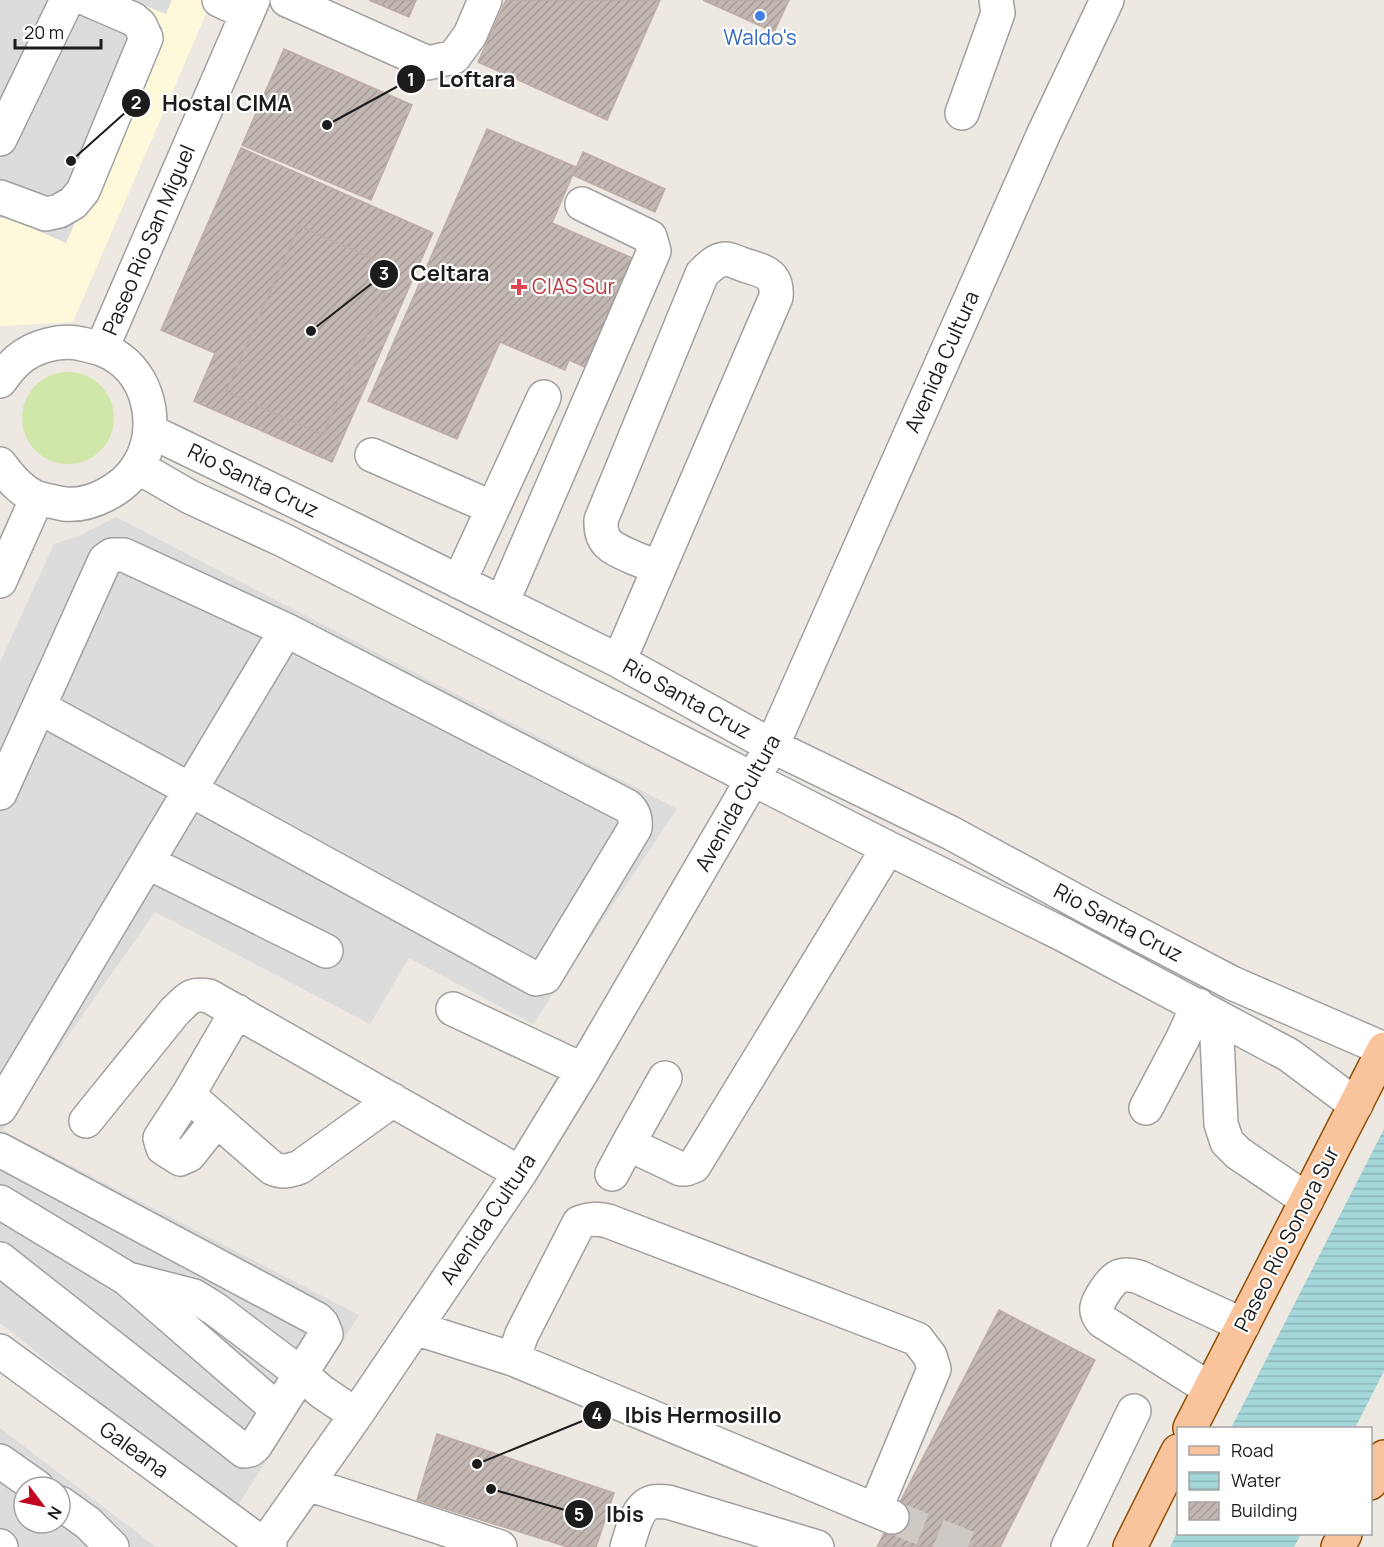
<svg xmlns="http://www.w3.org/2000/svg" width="1384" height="1547" font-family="Manrope,sans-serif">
<defs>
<pattern id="water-rules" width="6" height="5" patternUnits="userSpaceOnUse" patternTransform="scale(1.5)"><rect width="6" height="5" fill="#a4d6da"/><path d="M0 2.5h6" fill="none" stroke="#8db7ba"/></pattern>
<pattern id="building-hatch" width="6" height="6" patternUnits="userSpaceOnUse" patternTransform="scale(1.5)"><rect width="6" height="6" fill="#c2b7b2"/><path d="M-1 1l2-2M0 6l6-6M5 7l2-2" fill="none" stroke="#a69d98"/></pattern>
</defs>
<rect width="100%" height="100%" fill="#eee8e2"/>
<!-- education -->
<path fill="#fef9db" d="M 0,0 L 212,0 L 73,322 L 0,326 Z"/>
<!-- grass -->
<path fill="#d0e7a9" d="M22 418a46 46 0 1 1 92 0a46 46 0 1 1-92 0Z"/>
<!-- parking -->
<path fill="#dcdcdc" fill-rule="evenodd" d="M 0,0 L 116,0 L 149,14 L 163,28 L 66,243 L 9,218 L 0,218 Z
M 131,0 L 172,0 L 166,14 Z
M 116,517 L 677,809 L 533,1024 L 409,958 L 370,1024 L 155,912 L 2,1130 L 359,1315 L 235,1510 L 0,1323 L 0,662 L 54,544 L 79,536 Z
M 0,1428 L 156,1547 L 0,1547 ZM 24,1487 L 60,1487 L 60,1523 L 24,1523 Z"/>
<!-- water -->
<path fill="url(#water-rules)" d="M 1384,1129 L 1384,1371 L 1355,1428 L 1231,1428 Z
M 1178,1530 L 1178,1534 L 1301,1534 L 1294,1547 L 1170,1547 Z"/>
<!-- building -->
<path fill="url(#building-hatch)" stroke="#bfada5" stroke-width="1.5" d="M 369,0 L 416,0 L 409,17 Z
M 506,0 L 660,0 L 607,120 L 478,62 Z
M 703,0 L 789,0 L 774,32 Z
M 284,49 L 412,105 L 371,200 L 242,145 Z
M 487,129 L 576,167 L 552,223 L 632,258 L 607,315 L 613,318 L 591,370 L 569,360 L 565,370 L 500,342 L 457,439 L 368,401 Z
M 241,148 L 433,233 L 332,462 L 194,401 L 215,353 L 161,330 Z
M 583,152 L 665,189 L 655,212 L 573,175 Z
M 299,226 L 396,269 L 323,435 L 226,392 Z
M 999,1310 L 1095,1360 L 1000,1547 L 877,1547 Z
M 437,1434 L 614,1493 L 596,1547 L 568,1547 L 417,1500 Z"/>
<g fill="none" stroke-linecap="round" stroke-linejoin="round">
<!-- minor-tunnel -->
<path stroke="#cec9c4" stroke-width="33" stroke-dasharray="33 16" stroke-linecap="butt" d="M 892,1517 L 968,1547"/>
<!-- minor casing -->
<g stroke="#a0a0a0" stroke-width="36">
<path id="minor" d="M 219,0 L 247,13
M 287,0 L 428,63 L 454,57 L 470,35 L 485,0
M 962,113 L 998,13 L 996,0
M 0,139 L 67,0
M 0,197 L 46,214 L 59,211 L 73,203 L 83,191 L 146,38 L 140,25 L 133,19 L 89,0
M 102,348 L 253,0
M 0,381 C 5,374 11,366 18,360 C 34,346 61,339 82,344 C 96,347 108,350 120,359 C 152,383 159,433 138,466 C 124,489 91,507 64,504 C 59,503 55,502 50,501 C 46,500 41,499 37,498 C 21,491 10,478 0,464
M 150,431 L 363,534 L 619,661 L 772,746 L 951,833 L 1089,908 L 1232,983 L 1384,1049
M 372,455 L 493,508
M 138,467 L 190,497 L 285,541 L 753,779 L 888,848 L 1062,934 L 1289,1055 L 1356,1105
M 0,581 L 37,498
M 459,582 L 544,397
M 502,603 L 654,251 L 650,237 L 582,204
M 619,661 L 776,297 C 778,273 763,271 744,265 C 738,263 731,259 725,259 C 715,260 708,268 702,274 L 601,520 C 600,544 612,548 632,557 C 641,561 650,564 659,568
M 0,793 L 105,560 L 112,555 L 124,555 L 286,630
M 147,862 L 326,951
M 453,1009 L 583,1070
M 237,1011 L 188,1095 L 272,1168 C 283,1173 289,1171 300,1167 L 393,1100
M 1216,1016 L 1221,1124 L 1227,1142 L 1238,1153 L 1307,1200
M 188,1095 L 160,1138 L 163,1148 L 180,1159 L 189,1155 L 217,1120
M 0,1108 L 286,630 L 627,806 C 634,812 636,818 635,828 L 545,977 L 536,979 L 39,707
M 1146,1108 L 1182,1040 L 1198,1005
M 86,1121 L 175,1011 C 189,998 190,993 209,996 L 520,1173
M 628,1144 L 681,1169 L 686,1169 L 694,1166 L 888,848
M 0,1150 L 317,1319 L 322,1324 L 326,1334 L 255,1446 L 250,1450 L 244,1451 L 0,1259
M 612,1174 L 628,1144 L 665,1078
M 0,1202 L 126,1278 L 278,1410
M 132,1280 L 194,1296 L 215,1309 L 301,1374 L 322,1392 L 356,1415
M 415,1328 L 513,1359
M 0,1351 L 264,1545 L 270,1547
M 1210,1389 L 1102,1321 C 1099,1317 1096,1313 1097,1307 C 1098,1300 1112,1278 1120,1276 C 1127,1274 1132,1275 1139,1277 L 1243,1325
M 0,1461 L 37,1487
M 308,1484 L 500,1547
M 60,1503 L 88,1523 L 112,1547
M 875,1510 L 934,1369 L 930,1356 L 917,1339 L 608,1221 C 597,1219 590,1218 579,1223 L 522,1334 L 513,1359 L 892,1517
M 0,1546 L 1,1547
M 263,1547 L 356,1415 L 520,1173 L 583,1070 L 772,746 L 1044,133 L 1107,0
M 627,1547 C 632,1533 636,1506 653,1502 C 658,1501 664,1502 668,1502 L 817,1547
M 1068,1547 L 1134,1411"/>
</g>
<!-- major casing -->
<g stroke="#914f04" stroke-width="36">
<path id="major" d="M 1190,1428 L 1384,1049
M 1370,1483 L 1384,1457
M 1130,1547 L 1178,1451
M 1338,1547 L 1345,1534"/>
</g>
<!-- minor -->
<use href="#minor" stroke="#fff" stroke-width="33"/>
<!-- major -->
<use href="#major" stroke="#f9c49c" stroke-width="33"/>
</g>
<!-- markers -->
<circle fill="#3f7fe0" stroke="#fff" stroke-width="2" cx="760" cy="16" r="6"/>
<path fill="#e0444e" stroke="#fff" stroke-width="2" d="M516 278h6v6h6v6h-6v6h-6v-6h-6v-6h6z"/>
<g text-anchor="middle" stroke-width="4.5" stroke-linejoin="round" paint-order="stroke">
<!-- shop labels -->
<g font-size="21" fill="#366cbe" stroke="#fff">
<text x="760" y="45">Waldo's</text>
</g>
<!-- street labels -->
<g font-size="21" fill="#1c1c1c" stroke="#fff">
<text transform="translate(149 240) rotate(-67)" y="7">Paseo Rio San Miguel</text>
<text transform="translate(942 362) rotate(-66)" y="7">Avenida Cultura</text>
<text transform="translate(253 481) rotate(26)" y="7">Rio Santa Cruz</text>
<text transform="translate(687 699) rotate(29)" y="7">Rio Santa Cruz</text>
<text transform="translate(738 803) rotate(-61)" y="7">Avenida Cultura</text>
<text transform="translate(1118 923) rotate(28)" y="7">Rio Santa Cruz</text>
<text transform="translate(488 1219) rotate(-56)" y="7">Avenida Cultura</text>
<text transform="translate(1287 1239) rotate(-63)" y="7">Paseo Rio Sonora Sur</text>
<text transform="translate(134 1450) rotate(36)" y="7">Galeana</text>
</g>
<!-- health labels -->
<g font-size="21" fill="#be3a42" stroke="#fff" text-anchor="start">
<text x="532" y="294">CIAS Sur</text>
</g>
</g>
<!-- callouts -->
<path fill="none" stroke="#1c1c1c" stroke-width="2" d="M327 125L411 79M71 161L136 103M311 331L384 274M477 1464L597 1415M491 1489L579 1514"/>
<g fill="#1c1c1c" stroke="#fff" stroke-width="2">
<circle cx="327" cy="125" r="6"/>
<circle cx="71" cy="161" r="6"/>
<circle cx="311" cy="331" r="6"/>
<circle cx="477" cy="1464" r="6"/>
<circle cx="491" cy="1489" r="6"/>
<circle cx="411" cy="79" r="15"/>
<circle cx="136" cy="103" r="15"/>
<circle cx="384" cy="274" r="15"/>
<circle cx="597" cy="1415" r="15"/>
<circle cx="579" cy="1514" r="15"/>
</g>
<g font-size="18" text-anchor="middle" font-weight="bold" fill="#fff">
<text x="411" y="86">1</text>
<text x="136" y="109">2</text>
<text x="384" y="280">3</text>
<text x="597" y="1421">4</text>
<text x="579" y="1521">5</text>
</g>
<g font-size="22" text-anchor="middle" font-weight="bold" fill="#1c1c1c" stroke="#fff" stroke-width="4.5" stroke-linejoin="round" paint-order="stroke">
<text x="477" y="87">Loftara</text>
<text x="227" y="111">Hostal CIMA</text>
<text x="450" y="281">Celtara</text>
<text x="703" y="1423">Ibis Hermosillo</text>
<text x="625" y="1522">Ibis</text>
</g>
<!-- legend -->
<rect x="1177" y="1427" width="195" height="108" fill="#ffffff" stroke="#a4a4a4" stroke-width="1.5"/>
<rect x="1189" y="1446" width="30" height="9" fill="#f9c49c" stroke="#a4a4a4" stroke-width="1.5"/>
<text x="1231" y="1457" font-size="18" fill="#1c1c1c">Road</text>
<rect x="1189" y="1472" width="30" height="18" fill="url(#water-rules)" stroke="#a4a4a4" stroke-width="1.5"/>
<text x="1231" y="1487" font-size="18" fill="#1c1c1c">Water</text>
<rect x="1189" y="1502" width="30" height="18" fill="url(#building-hatch)" stroke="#a4a4a4" stroke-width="1.5"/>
<text x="1231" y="1517" font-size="18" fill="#1c1c1c">Building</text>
<!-- north arrow -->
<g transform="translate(42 1505) rotate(122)"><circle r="28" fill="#ffffff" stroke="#a4a4a4" stroke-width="1.5"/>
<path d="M0-4.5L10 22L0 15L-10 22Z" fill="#c30620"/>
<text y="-9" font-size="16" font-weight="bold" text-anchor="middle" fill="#1c1c1c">N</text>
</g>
<!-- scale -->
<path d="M15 39v9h86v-9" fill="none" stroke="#1c1c1c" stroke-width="3"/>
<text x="24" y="39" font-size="18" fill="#1c1c1c" stroke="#ffffff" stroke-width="4.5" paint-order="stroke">20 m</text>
</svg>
